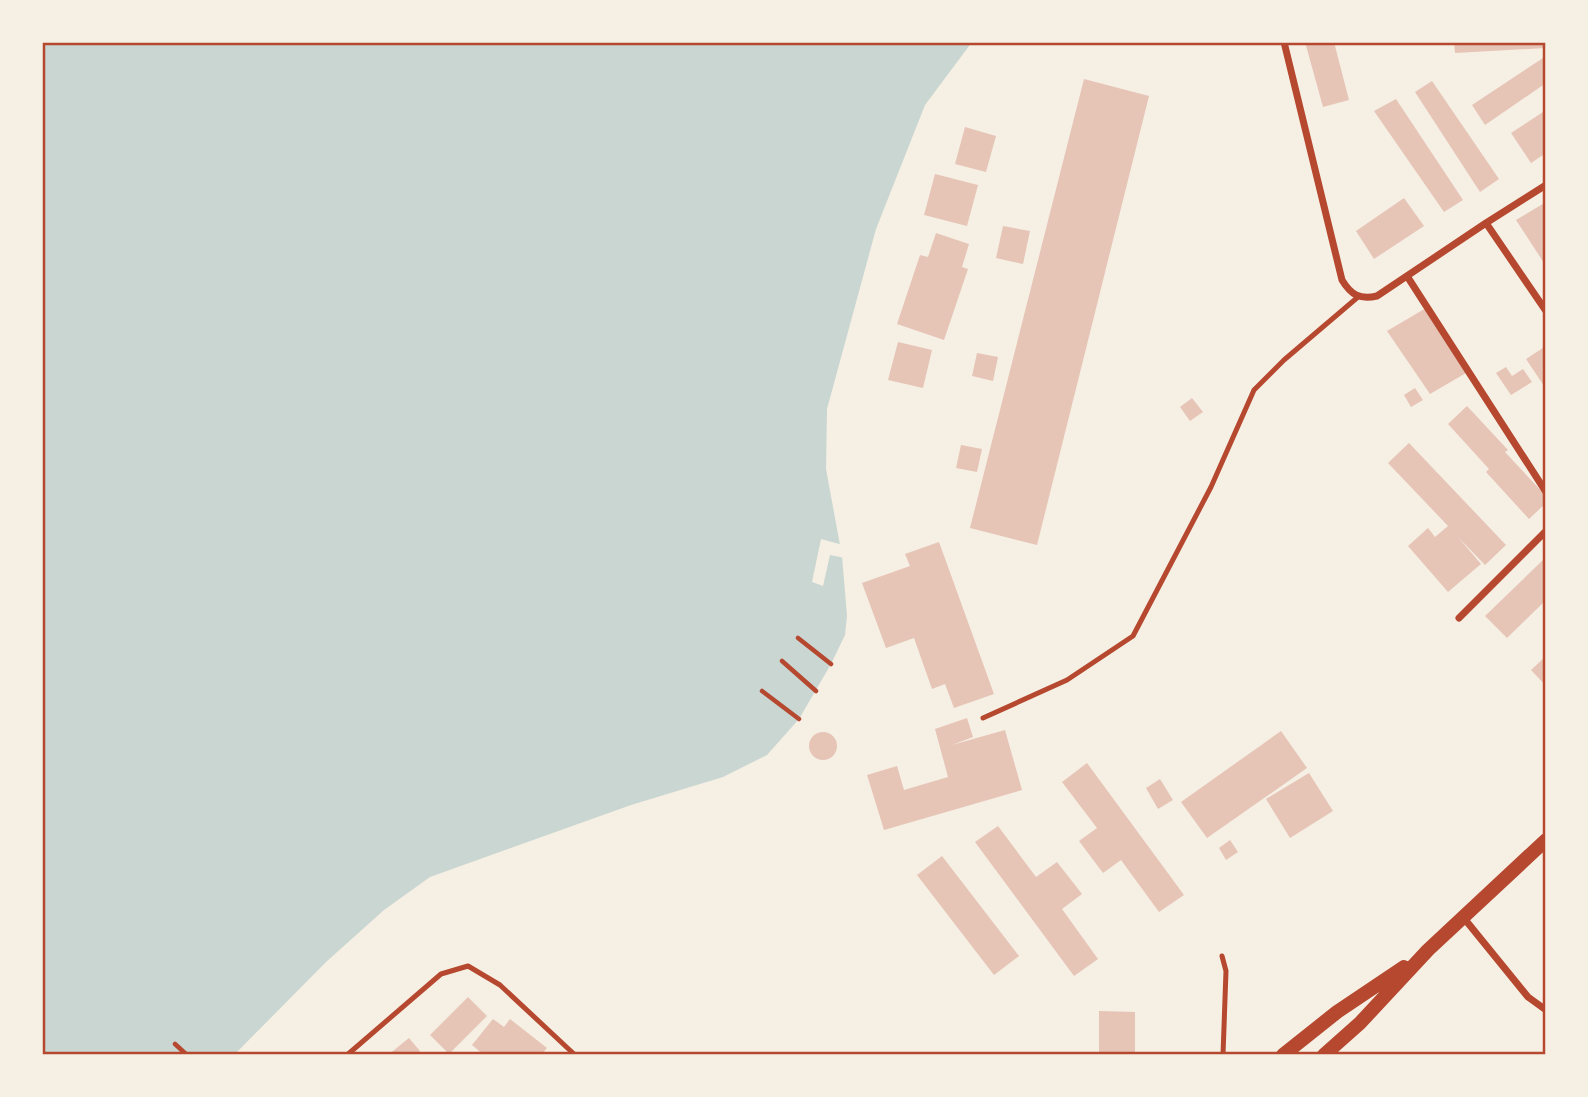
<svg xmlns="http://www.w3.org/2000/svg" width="1588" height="1097" font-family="'Crimson Pro',serif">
<rect width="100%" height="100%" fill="#f6efe4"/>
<!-- water -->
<path fill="#c9d6d2" d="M 42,42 L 972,42 L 925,105 L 876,229 L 827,409 L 826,469 L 842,556 L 847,616 L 845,635 L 831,664 L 799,719 L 767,755 L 723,777 L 631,805 L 430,877 L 384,910 L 326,962 L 234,1055 L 42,1055 Z"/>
<!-- pier -->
<path fill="#f6efe4" d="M 821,539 L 843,545 L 845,556 L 845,558 L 830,555 L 823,586 L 812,582 Z"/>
<!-- building -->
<path fill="#e6c5b7" d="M 1305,42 L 1334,42 L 1349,100 L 1323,107 Z
M 1454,42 L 1546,42 L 1546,48 L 1455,53 Z
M 1546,56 L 1546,83 L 1485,125 L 1472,105 Z
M 1084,79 L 1149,96 L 1037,545 L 970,528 Z
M 1432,81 L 1499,179 L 1480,192 L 1415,92 Z
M 1396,99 L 1463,200 L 1444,212 L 1374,111 Z
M 1546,110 L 1546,153 L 1531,163 L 1511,133 Z
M 965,127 L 996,136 L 986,172 L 955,164 Z
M 935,174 L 978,185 L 967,226 L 924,215 Z
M 1404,198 L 1424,226 L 1374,259 L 1356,231 Z
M 1546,202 L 1546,262 L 1544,263 L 1516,220 Z
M 1003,226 L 1030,231 L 1023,264 L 996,258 Z
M 936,233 L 969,244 L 962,267 L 968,269 L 944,340 L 897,324 L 920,255 L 928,257 Z
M 1426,308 L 1466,373 L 1430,394 L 1387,331 Z
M 898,342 L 932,350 L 923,388 L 888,380 Z
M 1546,346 L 1546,385 L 1544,386 L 1526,359 Z
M 977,353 L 998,357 L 993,381 L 972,376 Z
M 1506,367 L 1512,376 L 1523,369 L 1532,382 L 1511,395 L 1496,373 Z
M 1415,388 L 1423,400 L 1411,407 L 1404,395 Z
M 1192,398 L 1203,412 L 1190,421 L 1180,407 Z
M 1467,406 L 1508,450 L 1505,452 L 1546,496 L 1546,503 L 1529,519 L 1486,472 L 1489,469 L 1448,424 Z
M 1409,443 L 1506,545 L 1485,565 L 1458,537 L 1481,564 L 1448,592 L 1408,546 L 1428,528 L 1435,537 L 1448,526 L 1388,463 Z
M 961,445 L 982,449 L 977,472 L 956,468 Z
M 939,542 L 994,694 L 954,708 L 945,684 L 932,689 L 914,638 L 886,648 L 862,583 L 910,566 L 905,554 Z
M 1544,559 L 1546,561 L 1546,600 L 1507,638 L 1485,616 Z
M 1546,656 L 1546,686 L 1531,670 Z
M 967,718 L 973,737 L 952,745 L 1005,730 L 1022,790 L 884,830 L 867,775 L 897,766 L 904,790 L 948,777 L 935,729 Z
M 1281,731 L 1307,768 L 1207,838 L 1181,802 Z
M809 746a14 14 0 1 1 28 0a14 14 0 1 1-28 0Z
M 1087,763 L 1184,895 L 1159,912 L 1121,860 L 1103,873 L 1079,841 L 1097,828 L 1062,782 Z
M 1309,773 L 1333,811 L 1290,838 L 1266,799 Z
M 1160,779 L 1173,800 L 1158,809 L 1146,788 Z
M 998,826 L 1036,877 L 1057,862 L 1082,894 L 1062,909 L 1098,959 L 1074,976 L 975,842 Z
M 1230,840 L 1238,852 L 1226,860 L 1219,848 Z
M 942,856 L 1019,956 L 994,975 L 917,875 Z
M 468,997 L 487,1016 L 449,1054 L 430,1035 Z
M 1099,1011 L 1135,1012 L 1135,1055 L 1099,1055 Z
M 493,1019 L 504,1027 L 510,1019 L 547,1048 L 541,1055 L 484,1055 L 472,1045 Z
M 409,1038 L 420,1051 L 415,1055 L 388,1055 Z"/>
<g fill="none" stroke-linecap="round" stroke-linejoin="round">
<!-- path -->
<path stroke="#b5482f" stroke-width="4.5" d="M 798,638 L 831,664
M 782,661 L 816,691
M 762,691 L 799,719
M 175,1044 L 187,1055"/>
<!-- service -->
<path stroke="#b5482f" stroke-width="5" d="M 983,718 L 1067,680 L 1133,636 L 1211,487 L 1254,390 L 1284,360 L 1358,297
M 1222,956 L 1226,971 L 1223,1055
M 347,1055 L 441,974 L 468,966 L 500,985 L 575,1055"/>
<!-- minor -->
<path stroke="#b5482f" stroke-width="7" d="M 1284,42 L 1342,280 C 1351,295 1360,300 1377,296 L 1486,223 L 1546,185
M 1486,223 L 1546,311
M 1407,276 L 1546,492
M 1459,618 L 1546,531
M 1463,917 L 1528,997 L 1546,1010"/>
<!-- secondary -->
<path stroke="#b5482f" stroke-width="14" d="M 1283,1055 L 1337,1012 L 1404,967
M 1324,1055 L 1360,1023 L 1428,950 L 1546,840"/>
</g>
<!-- border -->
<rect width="1588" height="1097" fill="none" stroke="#f6efe4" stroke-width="88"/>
<rect x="44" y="44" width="1500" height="1009" fill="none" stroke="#b5482f" stroke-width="2.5"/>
</svg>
